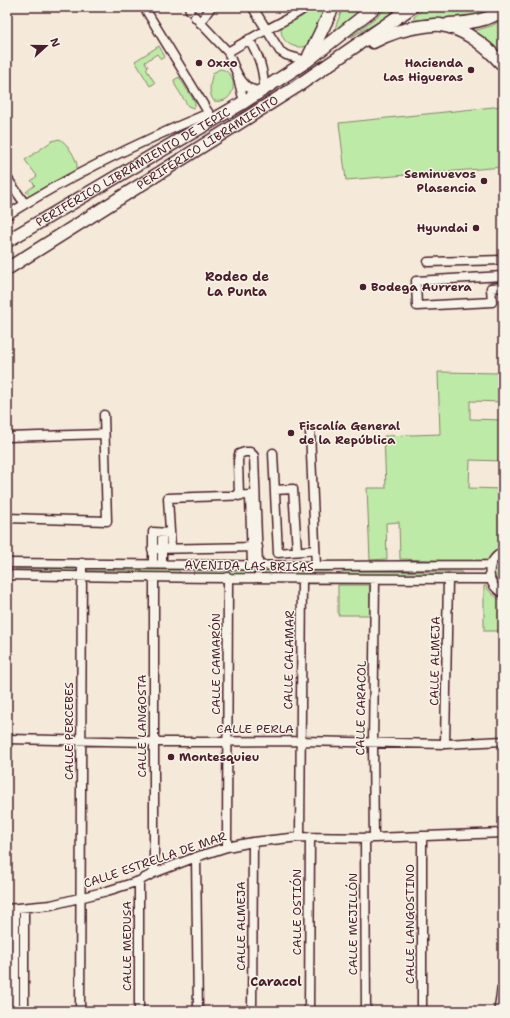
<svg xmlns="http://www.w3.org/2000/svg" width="510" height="1018" font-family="'Shantell Sans',sans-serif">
<rect width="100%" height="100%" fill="#f5ead9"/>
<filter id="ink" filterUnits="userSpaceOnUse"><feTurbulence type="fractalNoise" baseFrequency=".025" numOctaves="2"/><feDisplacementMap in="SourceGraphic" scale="8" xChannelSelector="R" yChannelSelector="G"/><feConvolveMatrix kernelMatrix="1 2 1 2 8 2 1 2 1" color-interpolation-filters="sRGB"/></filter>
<g filter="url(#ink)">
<!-- green -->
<path fill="#beeaa7" stroke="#848469" d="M 315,7 L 328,7 L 311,44 C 296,53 277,41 282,25 L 301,17 Z
M 343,7 L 368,7 L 334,31 Z
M 389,7 L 406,7 L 349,38 Z
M 426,7 L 500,7 L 469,20 L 415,22 L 414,21 L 414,17 Z
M 503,20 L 503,57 L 470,32 L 491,26 Z
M 159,46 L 165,57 L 161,59 L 157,54 L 145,62 L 148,67 L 146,69 L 155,83 L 150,86 L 135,61 Z
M 220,69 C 239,71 238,105 214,101 C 208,94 210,82 213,73 Z
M 179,77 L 195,102 L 195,106 L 193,108 L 188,106 L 175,85 L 174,80 Z
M 503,106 L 503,167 L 346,180 L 339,123 Z
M 59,139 C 66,141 78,160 77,167 C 77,171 76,171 74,173 L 31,196 L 26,192 L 35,185 L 31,181 L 37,176 L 25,160 L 52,141 Z
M 438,372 L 503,373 L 503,402 L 470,401 L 470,419 L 503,420 L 503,461 L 470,460 L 469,488 L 503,489 L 503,549 C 496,552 491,555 487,562 L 400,559 L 399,522 L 386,523 L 387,559 L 370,560 L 367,488 L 386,488 L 384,436 L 440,434 Z
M 503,559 L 503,587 C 491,581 491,566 503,559 Z
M 16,569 L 74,569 L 77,572 L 74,573 L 16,573 L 14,571 Z
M 89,570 L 178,570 L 180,572 L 178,574 L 89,574 L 87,571 Z
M 195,570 L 328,571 L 331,573 L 328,575 L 195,574 L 193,572 Z
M 344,571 L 461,572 L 463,574 L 461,576 L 343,575 L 342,572 Z
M 338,585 L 370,585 L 370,615 L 338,615 Z
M 484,586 L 486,586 C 490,593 495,597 503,601 L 503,631 L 484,631 Z"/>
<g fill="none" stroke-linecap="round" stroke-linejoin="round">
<!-- minor casing -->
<g stroke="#4a1f2b" stroke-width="11">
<path id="minor" d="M 144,7 L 211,117
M 189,7 L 190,10
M 253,8 L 280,51 L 286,55 L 307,61
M 195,17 L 228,52
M 200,23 L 211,7
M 249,39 C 259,56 264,70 264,90 C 261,90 257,91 254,90 C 240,87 233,64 228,52 C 241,44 255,36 268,29 C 281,22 294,16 306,7
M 238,78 L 244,102
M 7,178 L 25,204
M 7,215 C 71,175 139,142 209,113
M 428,262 L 503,260
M 503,276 L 416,281 L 417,306 L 492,302 L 491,288 L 503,287
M 310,431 L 316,566
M 7,437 L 104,434
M 273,453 L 278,553 L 315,550
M 275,490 L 293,489 L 297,551
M 239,496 L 238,461 L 239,454 L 245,452 L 250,452 L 254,456 L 258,565
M 250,496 L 252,565
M 7,518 L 107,521 L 104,415
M 162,533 L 162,564
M 171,548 L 168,498 L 250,495 L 255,496
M 152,549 L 258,547
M 503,552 C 485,561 485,584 503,593
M 7,563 L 316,566 L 490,565
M 153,564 L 153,532 L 170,533
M 7,575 C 168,578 329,579 490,579
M 154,578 L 154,873
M 7,739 L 154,742 L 300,741 L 445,744 L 503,741
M 445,744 L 448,579
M 422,836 L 422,1011
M 300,837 L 302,579
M 365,838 L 366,1011
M 374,838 L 373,743 L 375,579
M 227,847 L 228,577
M 196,857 L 198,1011
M 139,881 L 139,1011
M 7,909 L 51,905 L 107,891 L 139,881 L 154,873 L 196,857 L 227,847 L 253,842 L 300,837 L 374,838 L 503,833
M 15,1011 L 15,909
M 24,1011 L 24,908
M 80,1011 L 82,563
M 252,1011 L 253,842
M 309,1011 L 310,837"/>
</g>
<!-- major casing -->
<g stroke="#4a1f2b" stroke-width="14">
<path id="major" d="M 500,1011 L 503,990"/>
</g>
<!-- highway casing -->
<g stroke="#4a1f2b" stroke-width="15">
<g id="highway">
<path d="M 449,24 C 468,23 488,21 503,10"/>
<path d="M 373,42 C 390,33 405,28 425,26 C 429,26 435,24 440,25 C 465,28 487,47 503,65"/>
<path d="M 309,56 L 333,7"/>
<path id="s1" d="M 7,241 L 244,102 L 307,61 L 375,7"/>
<path id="s2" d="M 7,269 L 296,87 L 412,7"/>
</g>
</g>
<!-- minor -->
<use href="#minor" stroke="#f7f3e8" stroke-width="8"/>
<!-- major -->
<use href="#major" stroke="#f7f3e8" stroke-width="11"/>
<!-- highway -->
<use href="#highway" stroke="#f7f3e8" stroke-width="12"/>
</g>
</g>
<!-- markers -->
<g fill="#4a1f2b" stroke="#f7f3e8" stroke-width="1.5">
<circle cx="199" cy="63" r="4"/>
<circle cx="471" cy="70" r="4"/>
<circle cx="484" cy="181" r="4"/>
<circle cx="476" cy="228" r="4"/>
<circle cx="363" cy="287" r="4"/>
<circle cx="291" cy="433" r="4"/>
<circle cx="171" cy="757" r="4"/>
</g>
<g text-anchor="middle" stroke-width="3" stroke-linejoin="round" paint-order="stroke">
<!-- poi labels -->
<g font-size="12" font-weight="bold" fill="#4a1f2b" stroke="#f7f3e8" text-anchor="start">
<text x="207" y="67">Oxxo</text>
<text x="463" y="67" text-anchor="end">Hacienda<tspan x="463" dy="14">Las Higueras</tspan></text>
<text x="476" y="178" text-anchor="end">Seminuevos<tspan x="476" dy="14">Plasencia</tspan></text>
<text x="468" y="232" text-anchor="end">Hyundai</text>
<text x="371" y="291">Bodega Aurrera</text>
<text x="299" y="430">Fiscalía General<tspan x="299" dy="14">de la República</tspan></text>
<text x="179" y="761">Montesquieu</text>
</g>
<!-- street labels -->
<g font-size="12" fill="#4a1f2b" stroke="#f7f3e8">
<text dy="4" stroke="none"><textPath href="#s2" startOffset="237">PERIFÉRICO LIBRAMIENTO</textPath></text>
<text dy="4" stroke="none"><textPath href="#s1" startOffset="146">PERIFÉRICO LIBRAMIENTO DE TEPIC</textPath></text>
<text transform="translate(249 566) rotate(1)" y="4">AVENIDA LAS BRISAS</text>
<text transform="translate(289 660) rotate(-89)" y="4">CALLE CALAMAR</text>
<text transform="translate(435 661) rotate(-89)" y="4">CALLE ALMEJA</text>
<text transform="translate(216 664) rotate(-90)" y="4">CALLE CAMARÓN</text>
<text transform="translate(361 708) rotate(-89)" y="4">CALLE CARACOL</text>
<text transform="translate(142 726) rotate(-90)" y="4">CALLE LANGOSTA</text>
<text x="255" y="733">CALLE PERLA</text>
<text transform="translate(69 731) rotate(-90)" y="4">CALLE PERCEBES</text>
<text transform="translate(155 860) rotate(-19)" y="4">CALLE ESTRELLA DE MAR</text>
<text transform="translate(297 912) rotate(-90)" y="4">CALLE OSTIÓN</text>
<text transform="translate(353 924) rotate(-90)" y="4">CALLE MEJILLÓN</text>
<text transform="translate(410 924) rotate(-90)" y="4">CALLE LANGOSTINO</text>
<text transform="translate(241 926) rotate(-90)" y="4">CALLE ALMEJA</text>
<text transform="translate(127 946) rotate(-90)" y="4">CALLE MEDUSA</text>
</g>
<!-- neighbourhood labels -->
<g font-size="13" font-weight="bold" fill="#4a1f2b" stroke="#f7f3e8">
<text x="237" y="281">Rodeo de<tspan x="237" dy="15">La Punta</tspan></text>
<text x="276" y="986">Caracol</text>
</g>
</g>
<!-- margin -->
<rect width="510" height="1018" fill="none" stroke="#f7f3e8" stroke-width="24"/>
<rect x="12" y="12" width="486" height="994" fill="none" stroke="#4a1f2b" stroke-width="1.5" filter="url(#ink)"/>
<!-- north arrow -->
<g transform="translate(46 46) rotate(69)" stroke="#f7f3e8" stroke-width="3" paint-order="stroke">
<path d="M0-3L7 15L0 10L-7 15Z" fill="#4a1f2b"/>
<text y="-6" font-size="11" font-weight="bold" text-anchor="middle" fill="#4a1f2b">N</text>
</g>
</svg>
